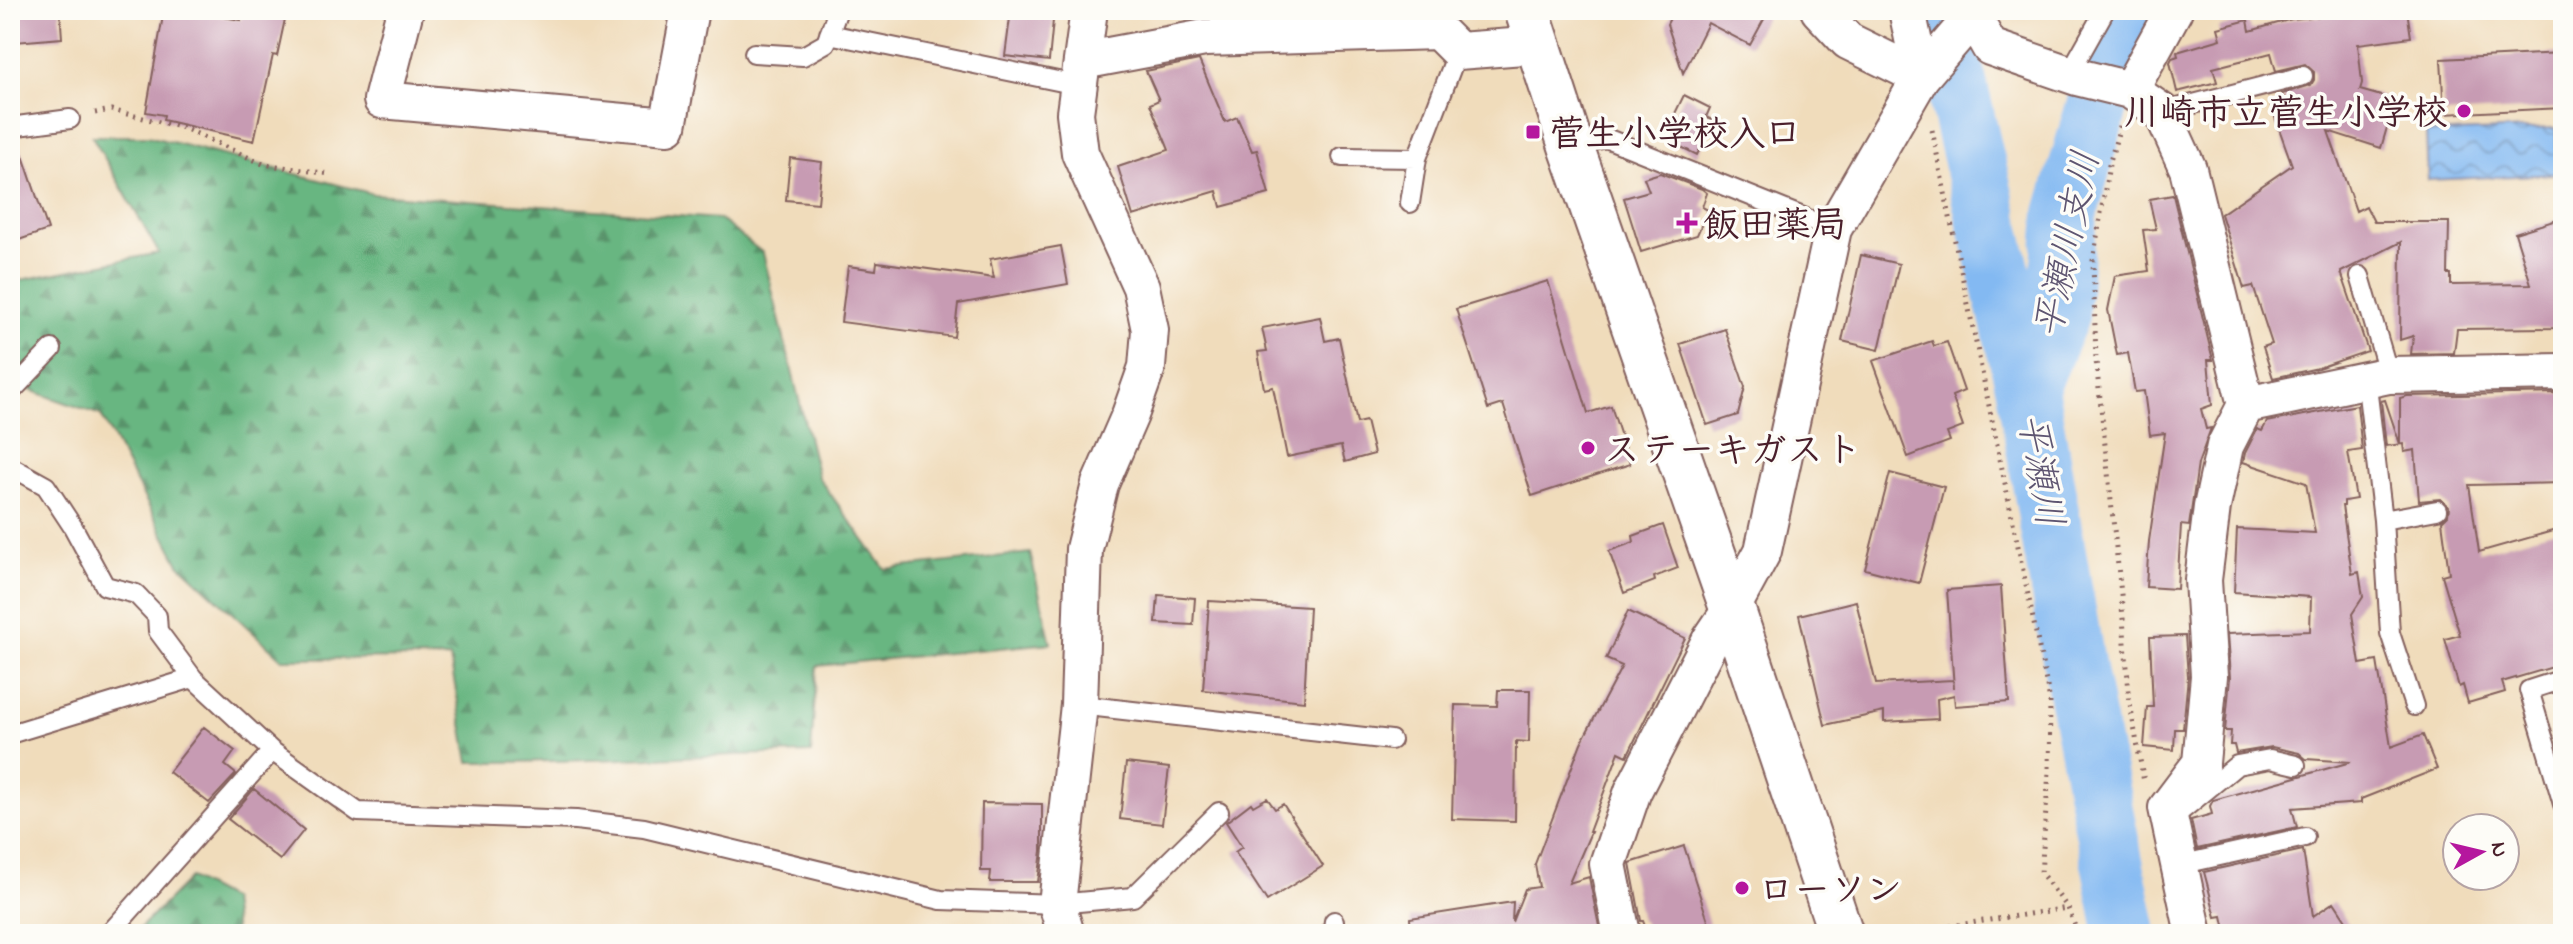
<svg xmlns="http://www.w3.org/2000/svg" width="2573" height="944" font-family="'Indie Flower','Klee One',sans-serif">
<defs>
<pattern id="forest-firs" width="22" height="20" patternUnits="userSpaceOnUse" patternTransform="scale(2)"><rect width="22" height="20" fill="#68b681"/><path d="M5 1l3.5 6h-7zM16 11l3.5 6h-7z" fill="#58936a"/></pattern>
<pattern id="water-waves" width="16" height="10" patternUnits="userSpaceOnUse" patternTransform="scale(2)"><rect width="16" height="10" fill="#83b9f2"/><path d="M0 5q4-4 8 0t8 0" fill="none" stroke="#6d96c4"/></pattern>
</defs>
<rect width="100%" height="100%" fill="#fdfcf7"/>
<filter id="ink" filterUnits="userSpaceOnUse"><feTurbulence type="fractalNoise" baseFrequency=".0125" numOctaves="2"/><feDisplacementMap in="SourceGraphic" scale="16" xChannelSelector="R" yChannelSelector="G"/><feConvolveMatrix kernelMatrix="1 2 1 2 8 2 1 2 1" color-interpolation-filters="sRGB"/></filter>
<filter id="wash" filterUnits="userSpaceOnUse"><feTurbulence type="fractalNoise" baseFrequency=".006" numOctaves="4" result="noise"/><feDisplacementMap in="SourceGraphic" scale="32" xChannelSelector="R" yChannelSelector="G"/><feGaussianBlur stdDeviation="1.8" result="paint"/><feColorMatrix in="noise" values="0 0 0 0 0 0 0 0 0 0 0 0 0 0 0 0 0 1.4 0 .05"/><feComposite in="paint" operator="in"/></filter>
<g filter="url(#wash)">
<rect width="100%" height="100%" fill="#f0dcbb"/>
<!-- forest -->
<path fill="url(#forest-firs)" stroke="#596a56" stroke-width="2" d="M 92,136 L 148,136 L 374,194 L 719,219 L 763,253 L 818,477 L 885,569 L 1030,553 L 1051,643 L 817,666 L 811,753 C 697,755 583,763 469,762 L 450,658 L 282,659 L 179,564 L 101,415 L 10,383 L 10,282 L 159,253 Z
M 190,878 L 231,900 L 235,934 L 134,934 Z"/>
<!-- water -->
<path fill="url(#water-waves)" stroke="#666c8e" stroke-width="2" d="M 2556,128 L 2558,174 L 2428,180 L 2426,133 Z"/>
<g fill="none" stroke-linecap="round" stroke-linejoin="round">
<!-- river -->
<path stroke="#83b9f2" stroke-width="62" d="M 1939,10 L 2027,389 L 2076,675 L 2126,934
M 2027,389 L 2058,315 L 2066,214 L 2100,96 L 2115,57 L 2141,10"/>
</g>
<g id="blocks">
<!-- building -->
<path fill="#c79bb3" d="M 12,10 L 60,10 L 62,38 L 15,42 Z
M 164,10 L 185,10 L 241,20 L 243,10 L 287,10 L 277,56 L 273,55 L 254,141 L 163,120 L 164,115 L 146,112 Z
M 1011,10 L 1054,10 L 1049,61 L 1005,56 Z
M 1674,10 L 1769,10 L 1750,45 L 1708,23 L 1683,73 L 1667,24 Z
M 2382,10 L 2407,10 L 2411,37 L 2358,44 L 2362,83 L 2360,90 L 2395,100 L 2381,148 L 2328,131 L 2356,211 L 2366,206 L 2374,222 L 2449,222 L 2448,274 L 2451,274 L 2451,285 L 2531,284 L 2515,233 L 2563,218 L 2563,328 L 2457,329 L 2454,353 L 2411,354 L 2413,336 L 2400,340 L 2401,242 L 2341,272 L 2368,351 L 2318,368 L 2273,378 L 2263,347 L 2272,344 L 2253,286 L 2244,288 L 2221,214 L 2292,165 L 2271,106 L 2285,101 L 2282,94 L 2311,85 L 2314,80 L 2314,72 L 2305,64 L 2276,71 L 2271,53 L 2213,68 L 2217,82 L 2177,92 L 2170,62 L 2172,58 L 2178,56 L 2177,52 L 2221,39 L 2218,28 L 2248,20 L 2250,31 L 2292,19 Z
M 2563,53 L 2563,108 L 2444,114 L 2441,59 Z
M 1199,60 L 1225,122 L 1237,117 L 1252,151 L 1257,150 L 1269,194 L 1221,207 L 1217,191 L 1133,216 L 1118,167 L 1169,150 L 1150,104 L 1159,100 L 1146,71 Z
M 1684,95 L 1710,108 L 1706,117 L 1714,121 L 1697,155 L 1663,138 Z
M 17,138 L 48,230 L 10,243 L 10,139 Z
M 790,158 L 822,162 L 818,203 L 786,200 Z
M 1660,173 L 1702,189 L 1707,193 L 1702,207 L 1708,210 L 1697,235 L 1641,252 L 1624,198 L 1649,191 L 1644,178 Z
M 2173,195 L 2213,360 L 2208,360 L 2212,405 L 2201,409 L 2206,429 L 2211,428 L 2198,464 L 2189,526 L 2181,525 L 2177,589 L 2146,587 L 2149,541 L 2165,433 L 2150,435 L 2144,391 L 2135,392 L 2128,353 L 2117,355 L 2108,310 L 2115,276 L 2149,271 L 2143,230 L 2156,229 L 2149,199 Z
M 1061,246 L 1068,284 L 958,304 L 954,337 L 841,322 L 848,266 L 876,270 L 877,262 L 994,278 L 990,259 Z
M 1861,255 L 1899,264 L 1879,350 L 1842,341 Z
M 1548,281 L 1588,413 L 1611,406 L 1630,464 L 1532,496 L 1503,404 L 1488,409 L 1456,309 Z
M 1320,317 L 1325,341 L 1339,338 L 1357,423 L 1366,421 L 1374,454 L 1345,462 L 1341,446 L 1287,457 L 1273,387 L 1264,389 L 1258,352 L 1267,351 L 1262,328 Z
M 1725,329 L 1745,387 L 1738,415 L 1707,425 L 1680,344 Z
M 1932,341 L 1934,346 L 1947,342 L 1964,391 L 1952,396 L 1963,427 L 1947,433 L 1950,441 L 1908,457 L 1873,361 Z
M 2563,393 L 2563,483 L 2469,485 L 2479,552 L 2563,528 L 2563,664 L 2502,682 L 2505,692 L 2468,703 L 2463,685 L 2459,687 L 2445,639 L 2460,635 L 2442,575 L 2449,573 L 2442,521 L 2448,515 L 2449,507 L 2440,499 L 2419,501 L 2415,450 L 2404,452 L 2403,444 L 2386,446 L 2381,401 L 2385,400 L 2400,444 L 2400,398 L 2407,396 Z
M 2357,405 L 2362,450 L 2348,452 L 2356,499 L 2344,501 L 2344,506 L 2342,506 L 2352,574 L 2359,572 L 2363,597 L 2352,614 L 2360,664 L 2377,661 L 2391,747 L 2423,735 L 2437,769 L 2361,799 L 2361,803 L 2292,808 L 2297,827 L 2197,849 L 2191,820 L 2212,814 L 2210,806 L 2213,800 L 2351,762 L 2306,759 L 2299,753 L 2272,747 L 2236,753 L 2234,745 L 2230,745 L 2231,731 L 2225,731 L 2230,678 L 2227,634 L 2310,631 L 2311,597 L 2234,592 L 2237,529 L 2315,533 L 2306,483 L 2243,462 L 2245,453 L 2257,429 L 2262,431 L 2267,422 Z
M 1890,473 L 1944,487 L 1919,583 L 1865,569 Z
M 1663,525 L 1678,568 L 1654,577 L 1655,581 L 1624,593 L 1609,551 L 1634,542 L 1633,536 Z
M 2001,586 L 2009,702 L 1955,706 L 1954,695 L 1937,699 L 1938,719 L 1884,722 L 1884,712 L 1825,725 L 1799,615 L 1856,601 L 1876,684 L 1953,680 L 1954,688 L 1947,590 Z
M 1158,595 L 1195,598 L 1193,625 L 1156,623 Z
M 1209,601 L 1309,607 L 1304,701 L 1203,690 Z
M 1628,611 L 1685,638 L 1627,756 L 1619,752 L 1589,832 L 1591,832 L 1569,883 L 1589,877 L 1600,931 L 1589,934 L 1411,934 L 1410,918 L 1513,902 L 1512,922 L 1525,889 L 1539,887 L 1535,864 L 1581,743 L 1622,666 L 1606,659 Z
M 2185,636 L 2188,676 L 2183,729 L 2175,729 L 2174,750 L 2144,747 L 2147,707 L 2153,707 L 2150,637 Z
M 1498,690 L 1530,690 L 1529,742 L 1516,741 L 1515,821 L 1452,819 L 1455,705 L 1497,706 Z
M 204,727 L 235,751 L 225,765 L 236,774 L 209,803 L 169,772 Z
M 1126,763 L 1169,768 L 1162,824 L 1120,819 Z
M 254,789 L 304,830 L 280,860 L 228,819 Z
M 1267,798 L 1275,809 L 1283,804 L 1323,866 L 1267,901 L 1235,852 L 1242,847 L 1226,822 L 1251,803 L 1253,806 Z
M 982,803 L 1042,804 L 1042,851 L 1038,882 L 990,882 L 991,871 L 981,871 Z
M 1684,846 L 1709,924 L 1677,934 L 1648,934 L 1643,921 L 1641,921 L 1630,863 Z
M 2303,850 L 2313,916 L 2334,902 L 2355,934 L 2226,934 L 2222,916 L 2216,917 L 2204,872 Z"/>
</g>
</g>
<g filter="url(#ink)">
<use href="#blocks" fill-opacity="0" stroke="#84615d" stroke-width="2"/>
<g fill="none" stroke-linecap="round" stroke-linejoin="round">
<!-- lane casing -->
<g stroke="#84615d" stroke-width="22">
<path id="lane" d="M 829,34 L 1077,85
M 754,53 L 803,56 L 826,43 L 838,10
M 2069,74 L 2105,10
M 2162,112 L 2303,76
M 10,127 L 70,119
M 1571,146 L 1606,138 L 1833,229
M 1342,157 L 1417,158
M 1410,203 L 1417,158 L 1458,51
M 2360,276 L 2389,375
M 2366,378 L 2383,520 L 2390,633 L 2414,706
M 10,393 L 52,349
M 10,466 L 46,486 L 73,527 L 105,586 L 136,594 L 157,616 L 158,631 L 193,678
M 2383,520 L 2437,510
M 2563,679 L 2529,690 L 2563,804
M 1079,705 L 1391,740
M 10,734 L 193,678 L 272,751
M 2181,811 L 2237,765 L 2270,759 L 2296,765
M 2179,865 L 2305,837
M 109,934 L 272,751 L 358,812 L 576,820 L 644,828 L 941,900 L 1057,904 L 1133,897 L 1219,812
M 1332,934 L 1334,921"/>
</g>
<!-- street casing -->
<g stroke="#84615d" stroke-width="40">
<path id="street" d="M 405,10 L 382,100 L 668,126 L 690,10
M 1819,10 L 1848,41 L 1921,77
M 1907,10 L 1921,77
M 1969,10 L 1990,47 L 2077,77 L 2130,90 L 2162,112 L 2188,169 L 2246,405 L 2225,446 L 2212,507 L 2203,580 L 2209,676 L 2201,763 L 2167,808 L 2194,934
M 1082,61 L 1089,10
M 2130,90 L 2174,10
M 2246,405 L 2389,375 L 2563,372
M 1066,934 L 1057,904 L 1079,705 L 1084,549 L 1100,484 L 1130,415 L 1147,367 L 1150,330 L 1141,287 L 1080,153 L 1075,113 L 1082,61 L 1205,38 L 1438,31 L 1458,51 L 1539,45
M 1622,934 L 1608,864 L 1633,791 L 1711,639 L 1732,608 L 1763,551 L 1833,229 L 1921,77 L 1963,28 L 1972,10"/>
</g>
<!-- secondary casing -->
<g stroke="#84615d" stroke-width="48">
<path id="secondary" d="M 1527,10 L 1571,146 L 1732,608 L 1841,934"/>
</g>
<!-- path -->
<path stroke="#84615d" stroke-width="5" stroke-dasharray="2 6" stroke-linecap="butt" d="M 95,113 L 111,110 L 184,128 L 263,164 L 330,174
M 2120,126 L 2109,165 L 2093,261 L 2096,361 L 2121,594 L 2130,704 L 2144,782
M 1932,130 L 2050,701 L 2049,772 L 2041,873 L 2068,908 L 2078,934
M 1919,934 L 1938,928 L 2068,908"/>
<!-- lane -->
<use href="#lane" stroke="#fff" stroke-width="18"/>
<!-- street -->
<use href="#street" stroke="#fff" stroke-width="36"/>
<!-- secondary -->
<use href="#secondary" stroke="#fff" stroke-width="44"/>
</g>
</g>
<!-- markers -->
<g fill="#b5179e" stroke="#fdfcf7" stroke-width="3">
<circle cx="2464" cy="111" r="8"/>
<rect x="1525" y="124" width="16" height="16" rx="4"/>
<path d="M1683 211h8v8h8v8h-8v8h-8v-8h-8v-8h8z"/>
<circle cx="1588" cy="448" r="8"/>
<circle cx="1742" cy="888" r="8"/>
</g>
<g text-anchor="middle" stroke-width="7" stroke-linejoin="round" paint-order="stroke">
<!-- poi labels -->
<g font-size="36" font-weight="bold" fill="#4a1f2b" stroke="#fdfcf7" text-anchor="start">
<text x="2448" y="124" text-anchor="end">川崎市立菅生小学校</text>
<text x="1549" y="145">菅生小学校入口</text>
<text x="1703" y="236">飯田薬局</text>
<text x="1604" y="461">ステーキガスト</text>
<text x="1758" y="901">ローソン</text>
</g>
<!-- water labels -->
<g font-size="38" font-style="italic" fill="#5e5571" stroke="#fdfcf7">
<text transform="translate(2066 244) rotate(-78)" y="13">平瀬川支川</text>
<text transform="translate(2042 470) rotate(80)" y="13">平瀬川</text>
</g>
</g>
<!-- margin -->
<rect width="2573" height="944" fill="none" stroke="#fdfcf7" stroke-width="40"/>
<!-- north arrow -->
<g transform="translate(2481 852) rotate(82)"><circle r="38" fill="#fdfcf7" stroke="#b5a4a5" stroke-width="2"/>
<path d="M0-6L14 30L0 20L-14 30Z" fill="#b5179e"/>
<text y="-12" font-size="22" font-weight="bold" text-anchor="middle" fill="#4a1f2b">N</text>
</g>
</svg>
